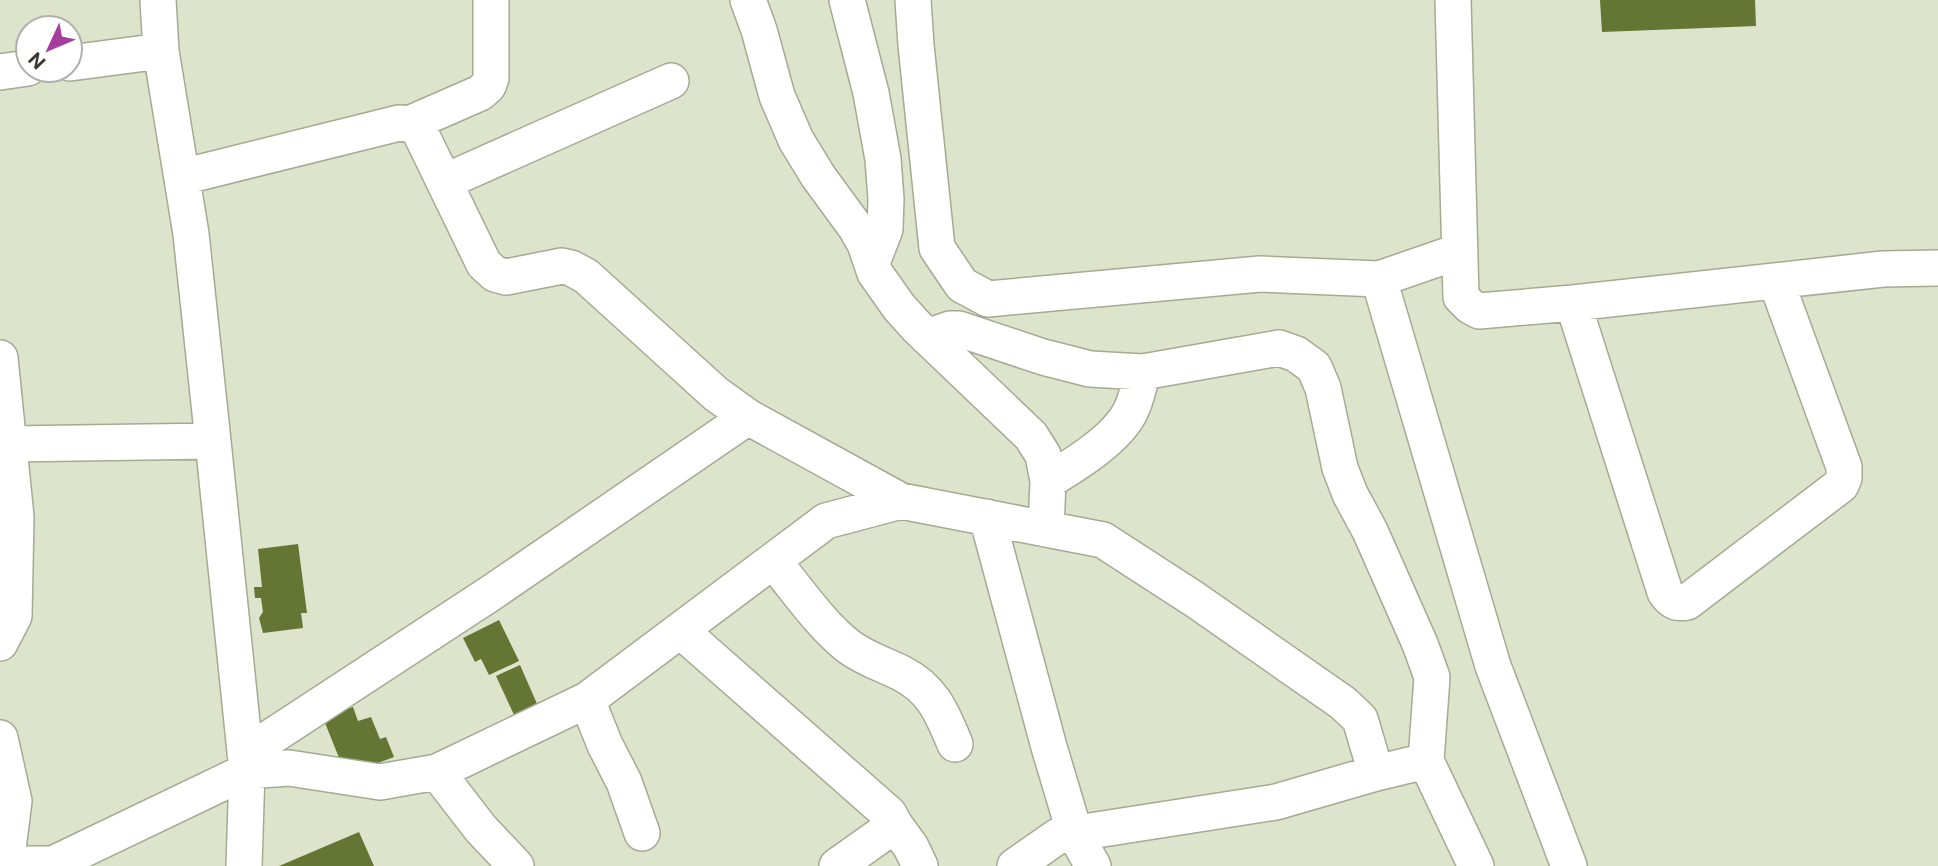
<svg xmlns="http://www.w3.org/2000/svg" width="1938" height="866" font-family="'Public Sans',sans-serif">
<rect width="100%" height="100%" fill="#dde4cb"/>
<!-- building -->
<path fill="#657534" d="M 1600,0 L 1755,0 L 1756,26 L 1602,32 Z
M 298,544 L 307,613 L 301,613 L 303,628 L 263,633 L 259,618 L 263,612 L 261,598 L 255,598 L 254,587 L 262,587 L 258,549 Z
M 499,620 L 519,661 L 489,675 L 481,659 L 475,662 L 463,638 Z
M 520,665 L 538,706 L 515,717 L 496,676 Z
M 353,707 L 358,721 L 371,717 L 380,739 L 386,737 L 394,757 L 346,775 L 323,718 Z
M 359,832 L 374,866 L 279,866 Z"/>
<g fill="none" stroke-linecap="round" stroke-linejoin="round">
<!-- minor casing -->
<g stroke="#a3ab93" stroke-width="38">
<path id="minor" d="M 748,0 L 759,30 L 777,96 L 796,140 L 818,176 L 856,228 L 865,244 L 875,273 L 899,307 L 917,327 L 1031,436 L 1043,455 L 1048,481 L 1046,529
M 847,0 L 871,93 L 883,159 L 886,199 L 885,229 L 872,263
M 913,0 L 916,45 L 937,248 L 962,285 L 988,299 L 1260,274 L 1379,279 L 1493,666 L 1569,866
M 1453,0 L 1461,297 L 1470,306 L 1479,311 L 1573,303 L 1883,269 L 1938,268
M 161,51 L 191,234 L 213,441
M 70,63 L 161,51 L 158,0
M 0,72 L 28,68
M 409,124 L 480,93 L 488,86 L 491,78 L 491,0
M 182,177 L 399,123 L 409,124 L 418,128 L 484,264 L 495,274 L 506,277 L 562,266 L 571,268 L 586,276 L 716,394 L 748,417 L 901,501
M 444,182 L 671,81
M 1379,279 L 1460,251
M 1573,303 L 1665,592 C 1671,601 1676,604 1687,602 L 1841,485 L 1844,478 L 1844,467 L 1776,281
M 927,337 L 950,329 L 959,329 L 1043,357 L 1090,369 L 1143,372 L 1279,348 L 1296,354 L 1314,367 L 1323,388 L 1340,468 L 1350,494 L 1370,531 L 1420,644 L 1432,677 L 1426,761 L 1476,866
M 0,358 L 16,517 L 14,616 L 0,643
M 9,444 L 213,441 L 247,771 L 244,866
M 1048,481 C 1074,465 1114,441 1129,414 C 1136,402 1139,385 1143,372
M 987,517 L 1049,747 L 1075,834 L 1093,866
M 773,561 C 797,589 819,623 848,646 C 865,659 883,664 901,673 C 933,689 942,713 955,744
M 681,631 L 889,814 L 895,825
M 587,700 L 605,745 L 624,782 L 642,833
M 0,738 L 14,801 L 6,864 L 3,866
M 245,754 L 491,593 L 748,417
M 437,772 L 481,829 L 516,866
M 6,864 L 53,864 L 247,771 L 289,768 L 380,782 L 437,772 L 587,700 L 826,521 L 901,501 L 1103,540 L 1194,599 L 1343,703 L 1360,719 L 1376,773
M 837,866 L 895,825 L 911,847 L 920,866
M 1015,866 L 1058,836 L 1276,802 L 1376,773 L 1426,761"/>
</g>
<!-- minor -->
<use href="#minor" stroke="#fff" stroke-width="35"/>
</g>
<!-- north arrow -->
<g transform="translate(49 49) rotate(226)"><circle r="33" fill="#ffffff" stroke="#afb0ac" stroke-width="2"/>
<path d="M0-5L12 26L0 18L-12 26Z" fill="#a63c9d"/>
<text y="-10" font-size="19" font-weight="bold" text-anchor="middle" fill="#36392f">N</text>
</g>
</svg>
